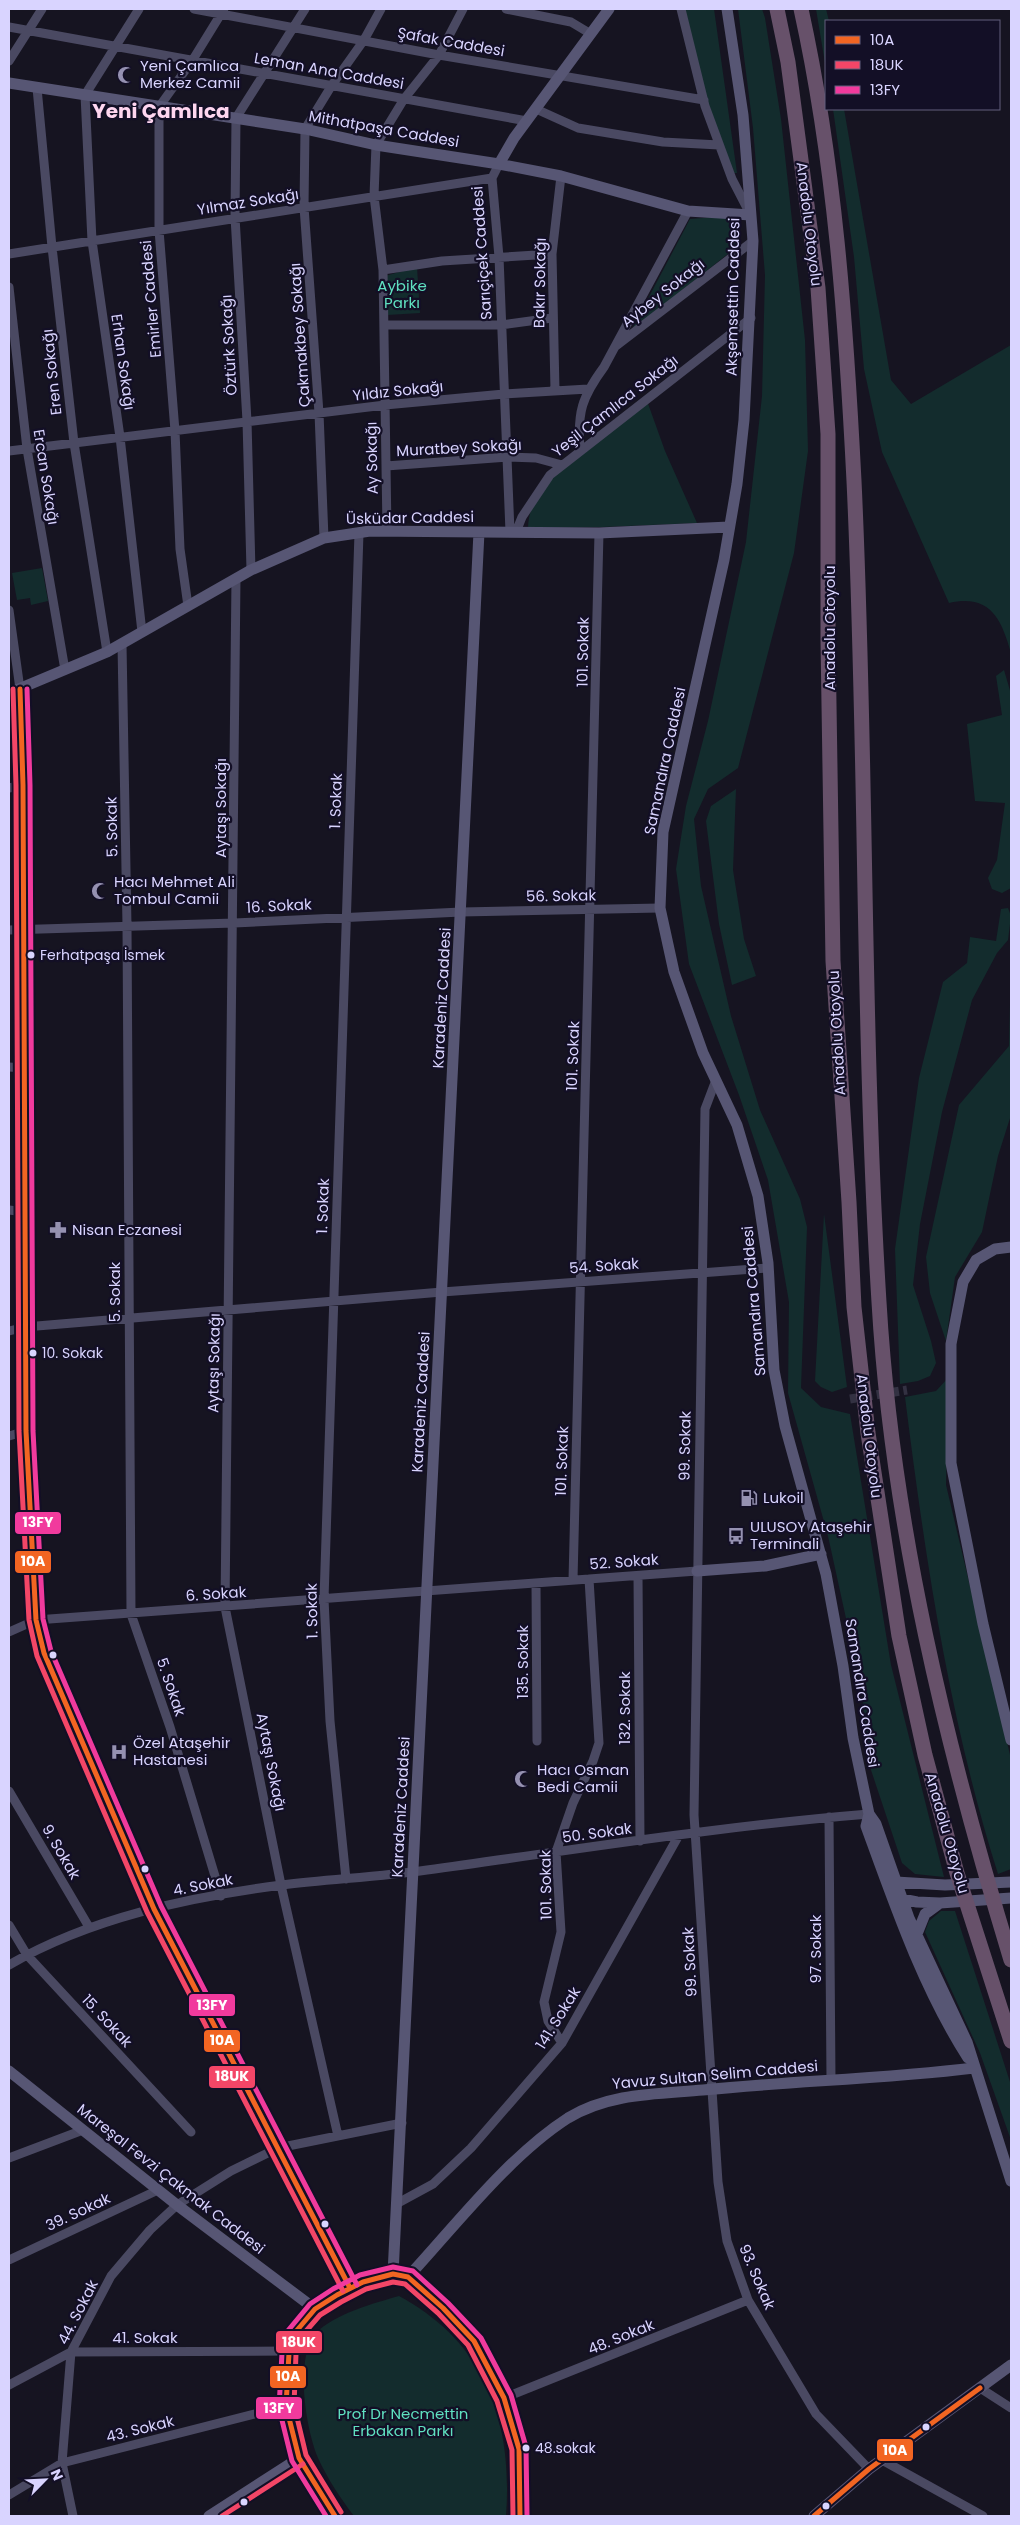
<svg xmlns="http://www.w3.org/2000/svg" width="1020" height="2525" font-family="Poppins,sans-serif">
<rect width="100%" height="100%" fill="#161421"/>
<!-- green -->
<path fill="#132c2d" d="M 685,9 L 714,9 L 737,173 L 734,173 L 706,99 Z
M 738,9 L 762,9 L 765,18 L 781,119 L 805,340 L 808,451 L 794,553 L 738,768 L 708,789 L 694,819 L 701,886 L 731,1016 L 760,1110 L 800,1199 L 807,1227 L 801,1388 L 821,1407 L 850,1414 L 891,1665 L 944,1877 L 915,1874 L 902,1863 L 870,1767 L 861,1687 L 828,1536 L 788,1393 L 789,1302 L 768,1180 L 739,1095 L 689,964 L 676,869 L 686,806 L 708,721 L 746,542 L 762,396 L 765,275 L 753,128 Z
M 816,9 L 826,9 L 829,21 L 826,21 L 826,69 Z
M 833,109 L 844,109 L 891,380 L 911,404 L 1011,345 L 1011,653 C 1001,618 990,594 949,603 L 882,452 L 864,369 L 854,257 Z
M 740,215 L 739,245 L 631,331 L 690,219 Z
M 417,267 L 420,313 L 387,315 L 385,276 Z
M 646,398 L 665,451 L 697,523 L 603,527 L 528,528 C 529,474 607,426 646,398 Z
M 42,568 L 48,601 L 31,605 L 30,598 L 17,600 L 12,573 Z
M 1004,670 L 1011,694 L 1011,888 L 1002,893 L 992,889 L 988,878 L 997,860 L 1005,803 L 975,801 L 967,724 L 1002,715 L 996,676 Z
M 736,789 L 733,870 L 744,939 L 756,976 L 732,985 L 719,924 L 706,821 L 711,806 Z
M 1008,908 L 1011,916 L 1008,940 L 997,953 L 972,1000 L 942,1112 L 920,1224 L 913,1285 L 931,1341 L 936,1363 L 930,1376 L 918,1381 L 900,1384 L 895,1249 L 919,1078 L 943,982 L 967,963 L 970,937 L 996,941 L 1001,909 Z
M 1011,961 L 1011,1115 L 998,1156 L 982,1232 L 955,1277 L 946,1341 L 930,1293 L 926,1257 L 959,1105 L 1009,1046 Z
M 824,1214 L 847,1387 L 832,1392 L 821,1387 L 815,1381 Z
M 948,1378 L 946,1485 L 1011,1759 L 1011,1869 L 998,1874 C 949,1719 925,1557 905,1397 L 936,1391 Z
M 941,1911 L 955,1911 L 1011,2085 L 1011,2140 L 980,2053 L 925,1932 L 929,1921 Z
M 399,2296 C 486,2343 513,2421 506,2516 L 354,2516 C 341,2499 327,2478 318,2458 C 306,2430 294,2358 316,2333 C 334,2314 375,2303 399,2296 Z"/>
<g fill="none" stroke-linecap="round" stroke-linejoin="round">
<!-- street-tunnel -->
<path stroke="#333142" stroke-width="9" stroke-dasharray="9 4.5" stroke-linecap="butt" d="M 850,1399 L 907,1390"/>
<!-- street -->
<path stroke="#4a4962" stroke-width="9" d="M 139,9 L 85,95 L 92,241 L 120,437 L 142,632
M 194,9 L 439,55 L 704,100
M 506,9 L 571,22 L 591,34
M 681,9 L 705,106 L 732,179 L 749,212
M 9,27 L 527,121
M 9,61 L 42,9
M 37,88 L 52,247 L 74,443 L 107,652
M 536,109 L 578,128 L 663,142 L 719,145
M 499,164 L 492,178 L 499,257 L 510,532
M 9,254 L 492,178
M 383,270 L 442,261 L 552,254
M 9,287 L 27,449 L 65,670
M 385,325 L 501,325 L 552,318
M 616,346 L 753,241
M 555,390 L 552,254 L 561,176
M 580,450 C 577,412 582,397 604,367 L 688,211
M 9,451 L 385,405 L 504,394 L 588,389
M 386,466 L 508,457 L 536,458 L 562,465
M 387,531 L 383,270 L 374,196 L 376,145 L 404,99 L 439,55 L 463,9
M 516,532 L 522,517 L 550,475 L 751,318
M 324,538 L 319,413 L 304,207 L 305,129 L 332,85 L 364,40 L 381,9
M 251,570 L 247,421 L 235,217 L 236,118 L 305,9
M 236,578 L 225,1607 L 281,1885 L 338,2136
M 188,606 L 180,549 L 175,431 L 159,230 L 159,107 L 192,61 L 224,9
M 9,610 L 20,689
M 122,644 L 127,926 L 131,1614 L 170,1727 L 221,1896
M 9,788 L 23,785
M 9,930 L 234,923 L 461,912 L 660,908
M 9,1067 L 24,1068
M 716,1080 L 705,1109 L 694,1815 L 718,2182 L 727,2241 L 748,2300 L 816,2414 L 869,2469
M 9,1210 L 25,1212
M 9,1331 L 25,1327 L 442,1292 L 768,1268
M 9,1436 L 26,1431
M 638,1576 L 640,1841
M 573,1580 L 599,533
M 536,1583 L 537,1741
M 9,1632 L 36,1620 L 697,1571
M 9,1791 L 89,1927
M 829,1817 L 831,2080
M 346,1879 L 330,1721 L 324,1599 L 359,533
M 9,1925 L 27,1955 L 191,2132
M 9,1965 C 90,1918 189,1897 282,1885 C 330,1879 379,1877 427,1870 C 574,1850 721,1826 869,1814
M 562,2043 L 548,2021 L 544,2002 L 561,1932 L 556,1852 L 573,1803 L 593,1761 L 599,1743 L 589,1579
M 9,2158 L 83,2130
M 398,2203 L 433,2184 L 471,2148 L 562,2043 L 679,1835
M 9,2260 L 158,2190
M 9,2385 L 71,2352 L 289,2351
M 980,2388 L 1011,2408
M 504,2398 L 748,2300
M 882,2460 L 983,2516
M 9,2495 L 62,2463 L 286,2406
M 73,2516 L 62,2463 L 71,2352 L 111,2276 L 150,2230 L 177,2205 L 231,2171 L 278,2148 L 402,2123"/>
<!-- secondary -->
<path stroke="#575674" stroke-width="11" d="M 727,9 L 743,115 L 753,241 L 744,420 L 737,484 L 724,560 L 663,832 L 660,908 L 674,972 L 703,1053 L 737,1125 L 758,1196 L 768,1263 L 774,1370 L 785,1426 L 826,1574 L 843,1666 L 853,1738 L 869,1814 L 876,1824 L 909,1918 L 967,2042 L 1011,2181
M 9,83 L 305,129 L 376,145 L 499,164 L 561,176 L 688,211 L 751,215
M 499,164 L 514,138 L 609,9
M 20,689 L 23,785 L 26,1431 L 36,1620 L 44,1653 L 154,1909 L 350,2288
M 9,693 L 107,652 L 251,570 L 324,538 L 370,531 L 599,533 L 729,527
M 1011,1247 L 995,1249 L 976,1260 L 963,1282 L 951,1344 L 951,1463 L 983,1624 L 1011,1740
M 697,1571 L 765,1566 L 821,1554
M 869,1814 L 866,1826 C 894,1903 923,1988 968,2058
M 891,1885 L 896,1882 L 945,1885 L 1011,1882
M 897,1898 L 917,1902 L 940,1903
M 917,1934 L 925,1914 L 940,1903 L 1011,1898
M 9,2071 L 177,2205 L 315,2309
M 393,2274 L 479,532
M 408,2277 C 456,2225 509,2156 568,2118 C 609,2093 657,2094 703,2090 C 793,2081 884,2079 974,2068
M 209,2516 L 299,2458
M 335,2516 L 299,2458 L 286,2406 L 289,2353 L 293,2335 L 315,2309 L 337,2295 L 363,2282 L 393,2274 L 408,2277 L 443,2308 L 474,2341 L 504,2398 L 519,2449 L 520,2516
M 814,2516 L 869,2469 L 1011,2365"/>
<!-- highway -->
<path stroke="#67516a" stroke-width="15" d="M 777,9 L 788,62 L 818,288 L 828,434 L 828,640 L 833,961 L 849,1202 L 854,1307 L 868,1433 L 899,1636 L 925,1755 L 957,1873 L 1011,2041
M 801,9 C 835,163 846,323 854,481 C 867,754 862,1028 879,1302 C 892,1526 946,1746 1011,1960"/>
<!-- bus-1 casing -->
<g stroke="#130f26" stroke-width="9">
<path id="bus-1" d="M 20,689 L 23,785 L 26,1431 L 36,1620 L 44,1653 L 154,1909 L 350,2288
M 335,2516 L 299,2458 L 286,2406 L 289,2353 L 293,2335 L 315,2309 L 337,2295 L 363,2282 L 393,2274 L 408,2277 L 443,2308 L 474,2341 L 504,2398 L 519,2449 L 520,2516
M 814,2516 L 869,2469 L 980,2388"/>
</g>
<!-- bus-2 casing -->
<g stroke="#130f26" stroke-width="9">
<path id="bus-2" d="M 13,689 L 16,785 L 19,1431 L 29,1620 L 37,1656 L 147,1912 L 343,2291
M 341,2512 L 306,2455 L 294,2405 L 296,2354 L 300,2338 L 320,2315 L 341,2302 L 366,2289 L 393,2282 L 405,2284 L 438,2313 L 468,2345 L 497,2401 L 512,2450 L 513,2516
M 222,2516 L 303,2464"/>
</g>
<!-- bus-3 casing -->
<g stroke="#130f26" stroke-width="9">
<path id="bus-3" d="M 27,689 L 30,785 L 33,1431 L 43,1619 L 51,1651 L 161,1906 L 357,2285
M 326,2516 L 292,2461 L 279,2408 L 282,2353 L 286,2333 L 310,2304 L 333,2289 L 360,2275 L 393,2267 L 413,2271 L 448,2303 L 481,2338 L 511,2395 L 526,2447 L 527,2516"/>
</g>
<!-- bus-1 -->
<use href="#bus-1" stroke="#f26522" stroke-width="5"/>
<!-- bus-2 -->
<use href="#bus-2" stroke="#f34667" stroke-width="5"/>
<!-- bus-3 -->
<use href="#bus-3" stroke="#f13a9d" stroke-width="5"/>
</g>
<!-- icons -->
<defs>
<g id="mosque-bare" transform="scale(1.35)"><path d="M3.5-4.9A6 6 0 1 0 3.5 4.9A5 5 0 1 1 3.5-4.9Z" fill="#9591b1" stroke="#130f26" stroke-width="2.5" paint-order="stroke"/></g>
<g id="pharmacy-bare" transform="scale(1.35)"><path d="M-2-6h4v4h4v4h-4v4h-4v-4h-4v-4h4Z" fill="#9591b1" stroke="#130f26" stroke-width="2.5" paint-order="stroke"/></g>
<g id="fuel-bare" transform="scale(1.35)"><path d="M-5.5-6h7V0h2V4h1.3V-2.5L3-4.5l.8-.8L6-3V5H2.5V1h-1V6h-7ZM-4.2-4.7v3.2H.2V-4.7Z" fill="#9591b1" stroke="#130f26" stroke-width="2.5" paint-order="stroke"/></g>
<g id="bus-bare" transform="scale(1.35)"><path d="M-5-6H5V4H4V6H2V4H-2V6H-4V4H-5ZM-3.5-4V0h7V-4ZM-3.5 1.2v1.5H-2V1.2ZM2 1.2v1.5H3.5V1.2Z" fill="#9591b1" stroke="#130f26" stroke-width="2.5" paint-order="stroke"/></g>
<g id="hospital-bare" transform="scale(1.35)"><path d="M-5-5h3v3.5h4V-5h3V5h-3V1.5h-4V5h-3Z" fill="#9591b1" stroke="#130f26" stroke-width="2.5" paint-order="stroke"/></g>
</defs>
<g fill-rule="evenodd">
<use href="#mosque-bare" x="126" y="75"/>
<use href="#mosque-bare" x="100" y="891"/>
<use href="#pharmacy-bare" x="58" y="1230"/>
<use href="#fuel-bare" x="749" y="1498"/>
<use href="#bus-bare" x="736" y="1536"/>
<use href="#hospital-bare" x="119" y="1752"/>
<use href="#mosque-bare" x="523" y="1779"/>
</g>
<!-- markers -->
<g fill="#d9d4ff" stroke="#130f26" stroke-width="2">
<circle cx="31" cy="955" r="4.5"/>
<circle cx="33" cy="1353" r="4.5"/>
<circle cx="53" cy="1655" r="4.5"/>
<circle cx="145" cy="1869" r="4.5"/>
<circle cx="325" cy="2224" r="4.5"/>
<circle cx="926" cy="2427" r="4.5"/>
<circle cx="526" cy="2448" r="4.5"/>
<circle cx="244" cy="2502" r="4.5"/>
<circle cx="826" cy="2506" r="4.5"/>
</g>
<g text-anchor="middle" stroke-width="4.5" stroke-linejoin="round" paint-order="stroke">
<!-- bus labels -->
<g font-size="14" fill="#d9d4ff" stroke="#130f26" text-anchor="start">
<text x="40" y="960">Ferhatpaşa İsmek</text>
<text x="42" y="1358">10. Sokak</text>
<text x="535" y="2453">48.sokak</text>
</g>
<!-- street labels -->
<g font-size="15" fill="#d9d4ff" stroke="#130f26">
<text transform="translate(451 42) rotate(10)" y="5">Şafak Caddesi</text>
<text transform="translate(329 71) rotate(10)" y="5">Leman Ana Caddesi</text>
<text transform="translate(384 129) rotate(10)" y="5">Mithatpaşa Caddesi</text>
<text transform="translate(248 202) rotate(-9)" y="5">Yılmaz Sokağı</text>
<text transform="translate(809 224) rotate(83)" y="5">Anadolu Otoyolu</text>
<text transform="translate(482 253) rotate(-94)" y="5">Sarıçiçek Caddesi</text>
<text transform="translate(540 283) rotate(-89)" y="5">Bakır Sokağı</text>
<text transform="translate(663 293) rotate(-38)" y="5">Aybey Sokağı</text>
<text transform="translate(733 297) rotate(-89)" y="5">Akşemsettin Caddesi</text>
<text transform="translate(151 299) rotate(-95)" y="5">Emirler Caddesi</text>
<text transform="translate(300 335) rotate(-94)" y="5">Çakmakbey Sokağı</text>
<text transform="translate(229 345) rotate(-93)" y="5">Öztürk Sokağı</text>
<text transform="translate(123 362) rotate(82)" y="5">Erhan Sokağı</text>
<text transform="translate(52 372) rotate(-96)" y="5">Eren Sokağı</text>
<text transform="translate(398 391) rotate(-6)" y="5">Yıldız Sokağı</text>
<text transform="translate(615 406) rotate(-38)" y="5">Yeşil Çamlıca Sokağı</text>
<text transform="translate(459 448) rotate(-3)" y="5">Muratbey Sokağı</text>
<text transform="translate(372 458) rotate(-91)" y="5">Ay Sokağı</text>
<text transform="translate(46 477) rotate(81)" y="5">Ercan Sokağı</text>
<text transform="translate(410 518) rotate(-1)" y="5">Üsküdar Caddesi</text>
<text transform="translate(830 628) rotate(-90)" y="5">Anadolu Otoyolu</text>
<text transform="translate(583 652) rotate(-89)" y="5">101. Sokak</text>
<text transform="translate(665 761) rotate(-78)" y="5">Samandıra Caddesi</text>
<text transform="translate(336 801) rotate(-88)" y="5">1. Sokak</text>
<text transform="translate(221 808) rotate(-90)" y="5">Aytaşı Sokağı</text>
<text transform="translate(112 827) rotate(-91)" y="5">5. Sokak</text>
<text transform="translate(561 896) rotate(-1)" y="5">56. Sokak</text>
<text transform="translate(279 906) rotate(-3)" y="5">16. Sokak</text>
<text transform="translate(442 998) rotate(-87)" y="5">Karadeniz Caddesi</text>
<text transform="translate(837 1033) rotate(-93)" y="5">Anadolu Otoyolu</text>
<text transform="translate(573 1056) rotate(-88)" y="5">101. Sokak</text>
<text transform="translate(323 1206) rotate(-88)" y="5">1. Sokak</text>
<text transform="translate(604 1266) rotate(-4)" y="5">54. Sokak</text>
<text transform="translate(115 1292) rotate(-90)" y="5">5. Sokak</text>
<text transform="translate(754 1301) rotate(-95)" y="5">Samandıra Caddesi</text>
<text transform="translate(214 1363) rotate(-89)" y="5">Aytaşı Sokağı</text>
<text transform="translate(421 1402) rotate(-87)" y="5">Karadeniz Caddesi</text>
<text transform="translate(869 1436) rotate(83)" y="5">Anadolu Otoyolu</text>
<text transform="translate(685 1446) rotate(-89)" y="5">99. Sokak</text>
<text transform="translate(562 1461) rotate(-88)" y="5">101. Sokak</text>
<text transform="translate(624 1562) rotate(-4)" y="5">52. Sokak</text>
<text transform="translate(216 1594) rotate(-4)" y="5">6. Sokak</text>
<text transform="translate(312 1611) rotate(-91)" y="5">1. Sokak</text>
<text transform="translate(523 1662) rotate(-90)" y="5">135. Sokak</text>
<text transform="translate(171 1687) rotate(71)" y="5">5. Sokak</text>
<text transform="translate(862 1693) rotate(81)" y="5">Samandıra Caddesi</text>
<text transform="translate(625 1708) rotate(-90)" y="5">132. Sokak</text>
<text transform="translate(271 1762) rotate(79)" y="5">Aytaşı Sokağı</text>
<text transform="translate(401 1807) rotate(-87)" y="5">Karadeniz Caddesi</text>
<text transform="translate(597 1833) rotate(-8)" y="5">50. Sokak</text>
<text transform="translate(947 1833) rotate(74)" y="5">Anadolu Otoyolu</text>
<text transform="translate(61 1852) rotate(60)" y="5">9. Sokak</text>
<text transform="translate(203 1885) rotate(-11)" y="5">4. Sokak</text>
<text transform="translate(546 1885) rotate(-91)" y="5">101. Sokak</text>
<text transform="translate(816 1949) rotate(-90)" y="5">97. Sokak</text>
<text transform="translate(690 1962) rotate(-93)" y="5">99. Sokak</text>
<text transform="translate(558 2018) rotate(-58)" y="5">141. Sokak</text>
<text transform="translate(107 2021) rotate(47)" y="5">15. Sokak</text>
<text transform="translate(715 2075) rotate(-5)" y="5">Yavuz Sultan Selim Caddesi</text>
<text transform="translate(171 2179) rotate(38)" y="5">Mareşal Fevzi Çakmak Caddesi</text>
<text transform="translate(78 2212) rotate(-25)" y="5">39. Sokak</text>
<text transform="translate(757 2277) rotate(67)" y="5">93. Sokak</text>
<text transform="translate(78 2312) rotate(-63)" y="5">44. Sokak</text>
<text transform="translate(621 2337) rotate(-22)" y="5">48. Sokak</text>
<text x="145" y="2343">41. Sokak</text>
<text transform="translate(140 2429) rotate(-14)" y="5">43. Sokak</text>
</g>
<!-- poi labels -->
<g font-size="15" fill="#d9d4ff" stroke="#130f26" text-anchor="start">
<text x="140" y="71">Yeni Çamlıca<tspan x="140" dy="17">Merkez Camii</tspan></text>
<text x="114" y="887">Hacı Mehmet Ali<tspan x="114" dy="17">Tombul Camii</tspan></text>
<text x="72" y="1235">Nisan Eczanesi</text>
<text x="763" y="1503">Lukoil</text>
<text x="750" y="1532">ULUSOY Ataşehir<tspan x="750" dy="17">Terminali</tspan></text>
<text x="133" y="1748">Özel Ataşehir<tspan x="133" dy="17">Hastanesi</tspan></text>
<text x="537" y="1775">Hacı Osman<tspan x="537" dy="17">Bedi Camii</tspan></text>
</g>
<!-- park labels -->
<g font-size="15" fill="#5fe0c0" stroke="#130f26">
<text x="402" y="291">Aybike<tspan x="402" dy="17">Parkı</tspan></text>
<text x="403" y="2419">Prof Dr Necmettin<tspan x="403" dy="17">Erbakan Parkı</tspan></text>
</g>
<!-- district labels -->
<g font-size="20" font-weight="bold" fill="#ffd6f0" stroke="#130f26">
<text x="161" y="118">Yeni Çamlıca</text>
</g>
</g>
<g stroke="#130f26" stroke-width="2">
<rect x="14" y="1511" width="48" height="24" rx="5" fill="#f13a9d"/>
<rect x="14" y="1550" width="38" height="24" rx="5" fill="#f26522"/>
<rect x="188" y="1993" width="48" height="24" rx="5" fill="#f13a9d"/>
<rect x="203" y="2029" width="38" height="24" rx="5" fill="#f26522"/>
<rect x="208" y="2065" width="48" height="24" rx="5" fill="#f34667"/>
<rect x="275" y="2330" width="48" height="24" rx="5" fill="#f34667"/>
<rect x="269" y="2365" width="38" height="24" rx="5" fill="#f26522"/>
<rect x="255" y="2396" width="48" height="24" rx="5" fill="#f13a9d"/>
<rect x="876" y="2438" width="38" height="24" rx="5" fill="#f26522"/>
</g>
<g font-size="14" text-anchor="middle" font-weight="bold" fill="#fff">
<text x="38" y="1527">13FY</text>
<text x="33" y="1566">10A</text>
<text x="212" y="2010">13FY</text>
<text x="222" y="2045">10A</text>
<text x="232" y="2081">18UK</text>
<text x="299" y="2347">18UK</text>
<text x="288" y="2381">10A</text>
<text x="279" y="2413">13FY</text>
<text x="895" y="2455">10A</text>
</g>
<!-- border -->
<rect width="1020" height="2525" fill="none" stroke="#d9d4ff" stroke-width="20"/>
<!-- legend -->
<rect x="825" y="20" width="175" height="90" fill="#130f26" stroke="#625e7d"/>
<rect x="835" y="36" width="25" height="8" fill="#f26522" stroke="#625e7d"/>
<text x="870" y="45" font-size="15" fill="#d9d4ff">10A</text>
<rect x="835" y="61" width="25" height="8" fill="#f34667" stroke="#625e7d"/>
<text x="870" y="70" font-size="15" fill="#d9d4ff">18UK</text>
<rect x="835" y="86" width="25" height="8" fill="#f13a9d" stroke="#625e7d"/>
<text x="870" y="95" font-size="15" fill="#d9d4ff">13FY</text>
<!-- north arrow -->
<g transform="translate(45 2480) rotate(66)" stroke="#130f26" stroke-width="4" paint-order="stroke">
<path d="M0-4L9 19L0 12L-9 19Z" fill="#d9d4ff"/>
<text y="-8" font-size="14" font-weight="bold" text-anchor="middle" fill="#d9d4ff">N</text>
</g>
</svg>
